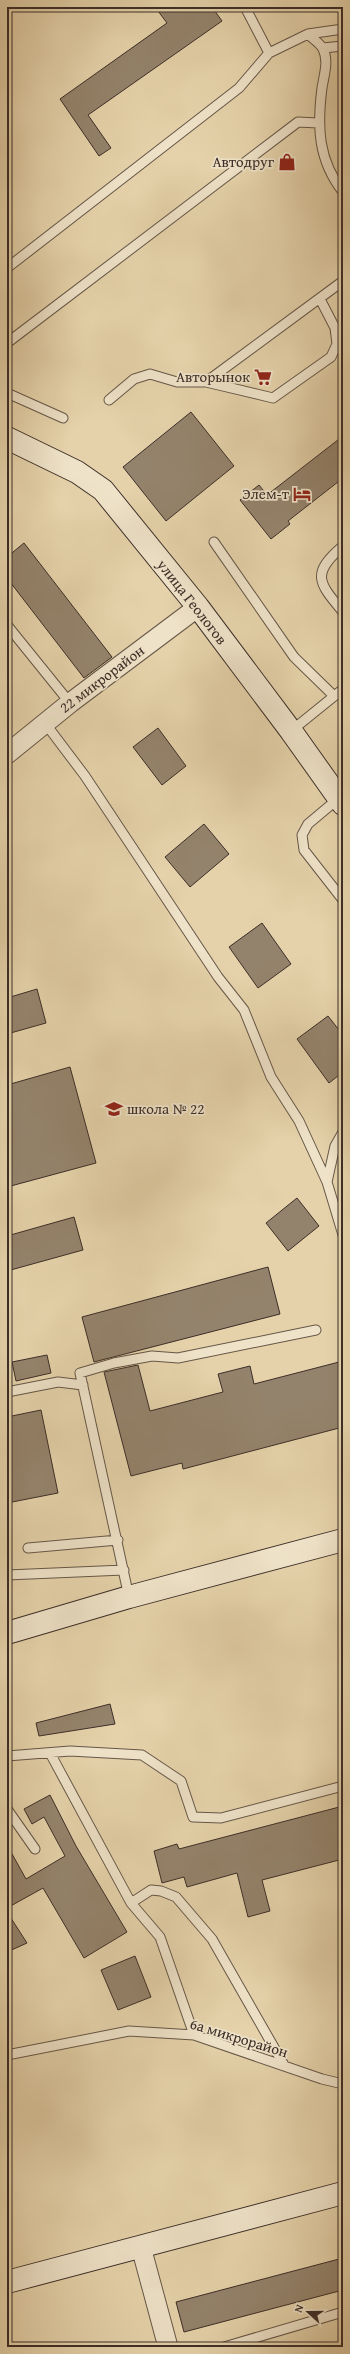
<svg xmlns="http://www.w3.org/2000/svg" width="350" height="2354" font-family="'Gentium Book Plus',serif">
<rect width="100%" height="100%" fill="#e5d2aa"/>
<filter id="stains"><feTurbulence type="fractalNoise" baseFrequency=".005" numOctaves="4"/><feColorMatrix values="0 0 0 0 .2 0 0 0 0 .09 0 0 0 0 .02 0 0 0 .5 -.17"/></filter>
<radialGradient id="worn" r=".72"><stop offset=".6" stop-color="#630" stop-opacity="0"/><stop offset="1" stop-color="#630" stop-opacity=".3"/></radialGradient>
<!-- building -->
<path fill="#94836c" stroke="#3c2e28" d="M 155,7 L 212,7 L 222,21 L 88,115 L 111,148 L 99,156 L 60,99 L 167,23 Z
M 191,412 L 234,466 L 166,521 L 123,467 Z
M 343,436 L 343,478 L 288,521 L 290,524 L 271,539 L 240,500 L 259,485 L 267,495 Z
M 24,543 L 112,657 L 84,678 L 7,578 L 7,557 Z
M 158,728 L 186,766 L 162,785 L 133,747 Z
M 204,824 L 229,854 L 190,887 L 165,857 Z
M 262,923 L 291,964 L 258,988 L 229,947 Z
M 37,989 L 46,1023 L 7,1034 L 7,998 Z
M 328,1016 L 343,1035 L 343,1072 L 329,1083 L 297,1039 Z
M 70,1067 L 96,1163 L 7,1187 L 7,1085 Z
M 297,1198 L 319,1226 L 288,1251 L 266,1223 Z
M 74,1217 L 83,1250 L 7,1271 L 7,1236 Z
M 268,1267 L 280,1314 L 94,1362 L 82,1317 Z
M 47,1355 L 51,1373 L 16,1381 L 12,1362 Z
M 343,1361 L 343,1427 L 183,1469 L 182,1463 L 131,1476 L 104,1372 L 138,1365 L 150,1411 L 223,1392 L 218,1374 L 250,1366 L 254,1384 Z
M 41,1410 L 58,1493 L 7,1503 L 7,1417 Z
M 110,1704 L 115,1724 L 39,1736 L 36,1723 Z
M 50,1795 L 76,1846 L 127,1932 L 84,1958 L 43,1888 L 7,1908 L 7,1845 L 26,1879 L 65,1856 L 44,1817 L 32,1824 L 24,1809 Z
M 343,1806 L 343,1859 L 262,1880 L 270,1911 L 248,1917 L 237,1873 L 187,1887 L 184,1877 L 162,1883 L 154,1851 L 177,1844 L 179,1849 Z
M 7,1912 L 27,1943 L 7,1952 Z
M 135,1956 L 151,1997 L 118,2010 L 101,1970 Z
M 343,2258 L 343,2290 L 184,2332 L 176,2302 Z"/>
<g fill="none" stroke-linecap="round" stroke-linejoin="round">
<!-- lane casing -->
<g stroke="#665748" stroke-width="11">
<path id="lane" d="M 245,7 L 269,53
M 308,34 C 312,38 321,44 323,49 C 329,61 324,75 322,88 C 317,127 318,160 343,192
M 323,48 L 343,46
M 7,268 L 239,88 L 269,53 L 308,34 L 343,29
M 7,343 L 298,122 L 318,123
M 206,382 L 343,281
M 7,393 L 63,418
M 109,400 L 134,379 L 150,374 L 177,382 L 206,382 L 273,398 L 331,357 L 337,344 L 335,328 L 320,299
M 214,542 L 294,657 L 334,696
M 343,546 C 310,574 319,583 343,612
M 7,625 L 70,703
M 45,723 L 85,776 L 218,977 L 244,1010 L 271,1077 L 299,1121 L 327,1182 L 343,1235
M 291,731 L 343,689
M 339,798 L 308,824 L 302,835 L 304,850 L 343,900
M 327,1182 L 335,1146 L 343,1132
M 7,1392 L 58,1382 L 83,1385
M 28,1548 L 118,1540
M 7,1575 L 124,1570
M 129,1597 L 80,1373 L 114,1363 L 152,1356 L 178,1358 L 316,1330
M 50,1753 L 131,1903 L 160,1937 L 194,2035
M 7,1756 L 70,1751 L 142,1755 L 181,1781 L 193,1817 L 221,1818 L 343,1786
M 7,1809 L 35,1849
M 131,1903 L 151,1890 L 161,1891 L 176,1897 L 212,1939 L 284,2065
M 7,2055 L 129,2031 L 194,2035 L 322,2079 L 343,2084
M 224,2347 L 343,2312"/>
</g>
<!-- street casing -->
<g stroke="#665748" stroke-width="21">
<path id="street" d="M 7,754 L 70,703 L 198,607
M 141,2247 L 168,2347"/>
</g>
<!-- secondary casing -->
<g stroke="#3c2e28" stroke-width="24">
<path id="secondary" d="M 7,438 L 77,472 L 103,490 L 198,607 L 291,731 L 343,804
M 7,1633 L 129,1597 L 343,1540
M 7,2282 L 343,2193"/>
</g>
<!-- lane -->
<use href="#lane" stroke="#eee2c8" stroke-width="9"/>
<!-- street -->
<use href="#street" stroke="#eee2c8" stroke-width="19"/>
<!-- secondary -->
<use href="#secondary" stroke="#eee2c8" stroke-width="22"/>
</g>
<!-- icons -->
<defs>
<g id="shop-bare" transform="scale(1.38)"><path d="M-5-2.5h2.3a2.7 3.5 0 0 1 5.4 0H5L5.5 6h-11ZM-1.5-2.5h3a1.5 2.3 0 0 0-3 0Z" fill="#8f2418" stroke="#eee2c8" stroke-width="2.5" paint-order="stroke"/></g>
<g id="supermarket-bare" transform="scale(1.38)"><path d="M-6-5.5h2.5l.6 2H6L4.5 2H-2.5L-4.4-4H-6ZM-1.5 3.2a1.3 1.3 0 1 0 .1 0ZM3 3.2a1.3 1.3 0 1 0 .1 0Z" fill="#8f2418" stroke="#eee2c8" stroke-width="2.5" paint-order="stroke"/></g>
<g id="hotel-bare" transform="scale(1.38)"><path d="M-6-4.5h1.5V1H6V5H4.5V3h-9V5H-6ZM-4 0a1.8 1.8 0 1 1 3.6 0ZM.5 0V-2.5h3Q6-2.5 6 0Z" fill="#8f2418" stroke="#eee2c8" stroke-width="2.5" paint-order="stroke"/></g>
<g id="school-bare" transform="scale(1.38)"><path d="M0-5L7-2L0 1L-7-2ZM-4 1L0 2.5L4 1V4Q0 6-4 4Z" fill="#8f2418" stroke="#eee2c8" stroke-width="2.5" paint-order="stroke"/></g>
</defs>
<g fill-rule="evenodd">
<use href="#shop-bare" x="287" y="162"/>
<use href="#supermarket-bare" x="263" y="377"/>
<use href="#hotel-bare" x="302" y="494"/>
<use href="#school-bare" x="114" y="1109"/>
</g>
<g text-anchor="middle" stroke-width="3.5" stroke-linejoin="round" paint-order="stroke">
<!-- poi labels -->
<g font-size="15" fill="#3c2e28" stroke="#eee2c8" text-anchor="end">
<text x="274" y="167">Автодруг</text>
<text x="250" y="382">Авторынок</text>
<text x="289" y="499">Элем-т</text>
<text x="127" y="1114" text-anchor="start">школа № 22</text>
</g>
<!-- street labels -->
<g font-size="15" fill="#3c2e28" stroke="#eee2c8">
<text transform="translate(192 602) rotate(52)" y="5">улица Геологов</text>
<text transform="translate(102 679) rotate(-37)" y="5">22 микрорайон</text>
<text transform="translate(239 2038) rotate(17)" y="5">6а микрорайон</text>
</g>
</g>
<!-- margin -->
<rect width="350" height="2354" fill="none" stroke="#e5d2aa" stroke-width="24"/>
<rect x="8" y="8" width="334" height="2338" fill="none" stroke="#3c2e28" stroke-width="2"/>
<rect x="12" y="12" width="326" height="2330" fill="none" stroke="#3c2e28"/>
<!-- north arrow -->
<g transform="translate(308 2312) rotate(291)" stroke="#eee2c8" stroke-width="3" paint-order="stroke">
<path d="M0-3L7 15L0 10L-7 15Z" fill="#3c2e28"/>
<text y="-6" font-size="11" font-weight="bold" text-anchor="middle" fill="#3c2e28">N</text>
</g>
<rect width="100%" height="100%" filter="url(#stains)"/>
<rect width="100%" height="100%" fill="url(#worn)"/>
</svg>
